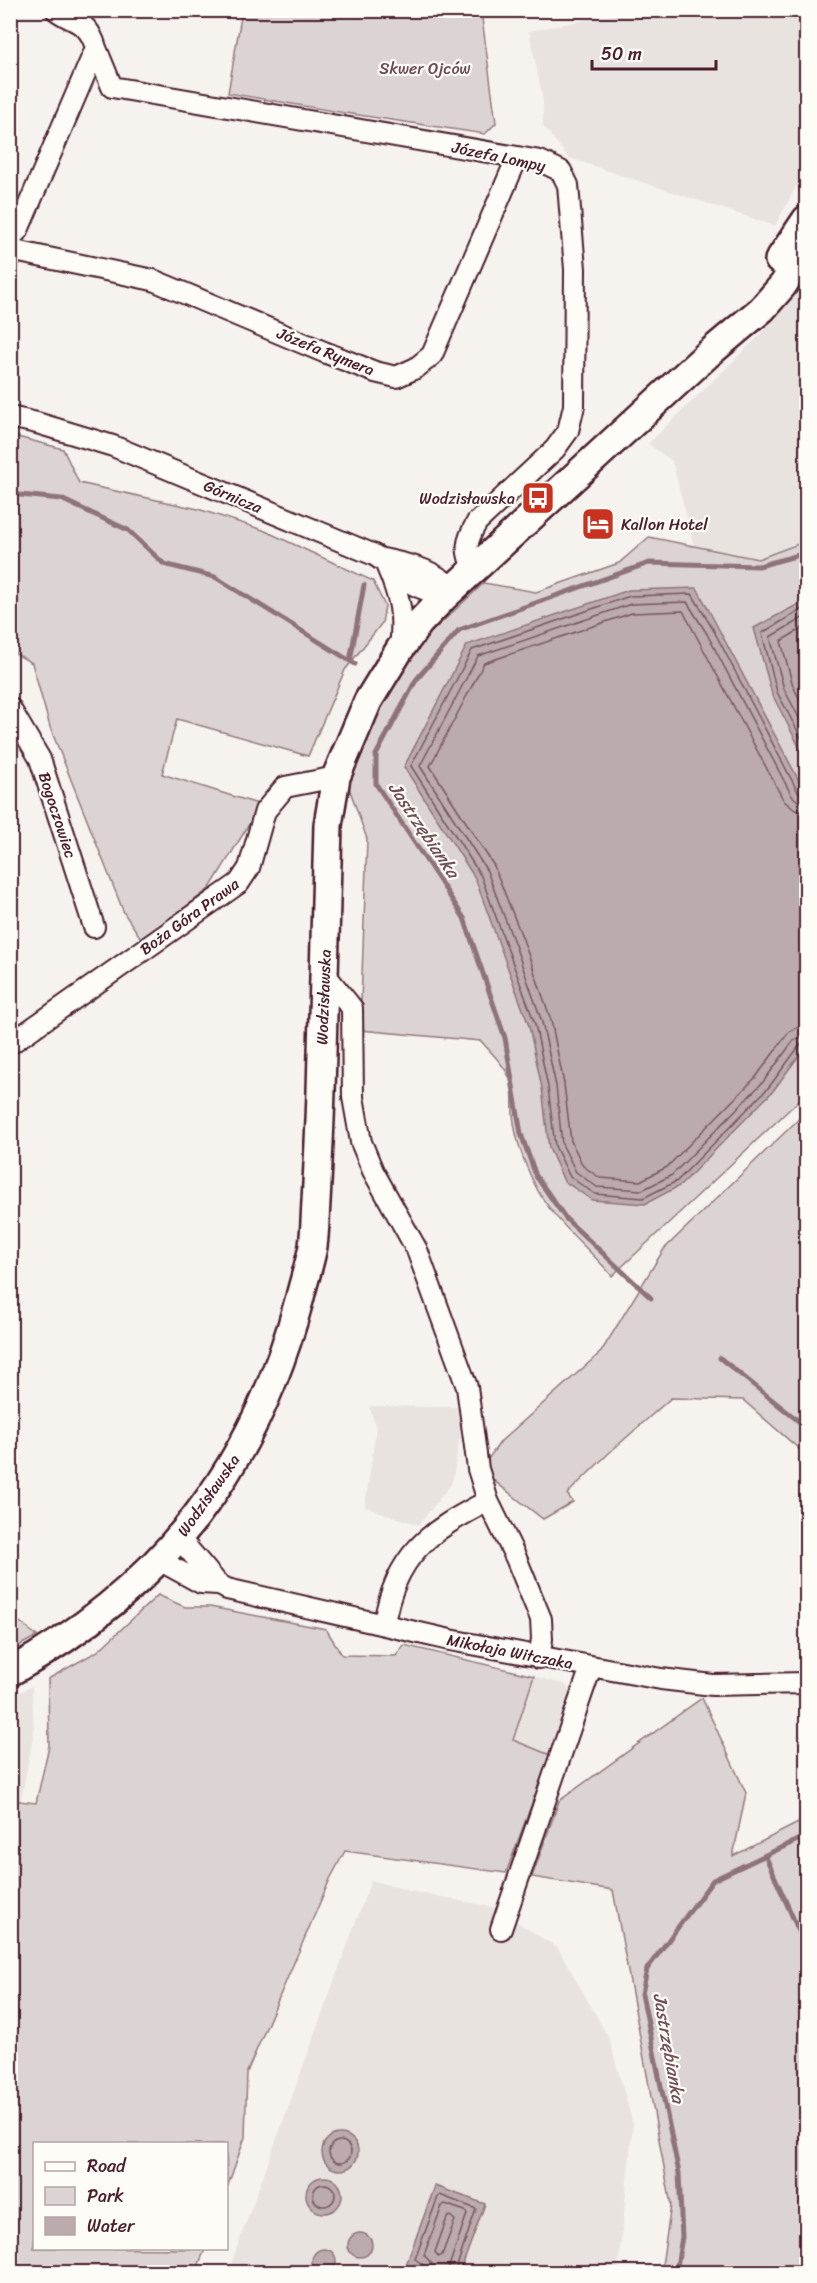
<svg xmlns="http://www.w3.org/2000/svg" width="817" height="2283" font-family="Sriracha,sans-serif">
<rect width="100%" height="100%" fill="#f6f3ef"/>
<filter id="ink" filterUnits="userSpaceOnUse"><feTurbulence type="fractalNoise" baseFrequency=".0167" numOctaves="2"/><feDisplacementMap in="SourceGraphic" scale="12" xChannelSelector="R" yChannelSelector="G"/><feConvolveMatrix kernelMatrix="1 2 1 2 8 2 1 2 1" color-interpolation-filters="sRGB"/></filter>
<g filter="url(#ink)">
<!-- built -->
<path fill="#e9e3e0" d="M 636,10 L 806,11 L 806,168 L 775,226 L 569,158 L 543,126 L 543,100 L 529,31 Z
M 806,275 L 806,551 L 776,561 L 696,554 L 672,461 L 648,444 L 761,334 Z
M 369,1406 L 460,1407 L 461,1432 L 452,1483 L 419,1525 L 365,1507 L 376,1428 Z
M 534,1676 L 566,1685 L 571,1695 L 550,1755 L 513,1740 Z
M 32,1686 L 34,1732 L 21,1801 L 11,1800 L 11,1696 Z
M 371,1880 L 410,1891 L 493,1907 L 558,1948 L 609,2038 L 633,2124 L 618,2272 L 228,2272 Z"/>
<!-- green -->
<path fill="#dcd4d2" stroke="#937a7e" stroke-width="1.5" d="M 242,11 L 481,11 L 496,123 L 485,134 L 345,113 L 228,93 Z
M 10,435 L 63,449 L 79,483 L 198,509 L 263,530 L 373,581 L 385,606 L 382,623 L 345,670 L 308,756 L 177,719 L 162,774 L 261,805 L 210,888 L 142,940 L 124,913 L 50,727 L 32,663 L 11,651 Z
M 649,537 L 758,559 L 806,541 L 806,1094 L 612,1276 C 588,1247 551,1219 535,1185 C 524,1163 515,1138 513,1114 C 512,1102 515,1089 509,1077 C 504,1064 490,1052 481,1041 L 360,1030 L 367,839 L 347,782 L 369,718 L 424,639 L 484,583 L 536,592 L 619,563 Z
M 806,1112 L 806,1455 L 743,1400 L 671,1398 L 609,1453 L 567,1494 L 573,1502 L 543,1519 L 480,1470 L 501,1441 L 601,1352 L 664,1249 Z
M 158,1595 L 185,1607 L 210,1607 L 326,1629 L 342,1655 L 396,1656 L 404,1645 L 534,1676 L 513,1740 L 550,1755 L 506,1873 L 345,1851 L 330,1879 L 247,2072 L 245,2137 L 227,2188 L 226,2144 L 34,2144 L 34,2248 L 205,2249 L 196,2272 L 11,2272 L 11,1800 L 36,1803 L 49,1746 L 48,1679 L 98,1651 Z
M 10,1614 L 37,1636 L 11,1650 L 10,1650 Z
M 702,1698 L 746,1793 L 733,1856 L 806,1819 L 806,2272 L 661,2272 L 671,2205 L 613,1890 L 532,1877 L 559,1801 Z"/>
<!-- water -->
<path fill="#bbabac" stroke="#8e7378" stroke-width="1.5" d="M 697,588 L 806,794 L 806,1046 L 773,1091 L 681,1185 L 645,1204 L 592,1200 L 564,1181 L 549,1148 L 542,1088 L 529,1026 L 475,878 L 404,767 L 467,645 L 629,590 Z
M 806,600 L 806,760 L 772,694 L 754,628 Z
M322 2152a18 18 0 1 1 36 0a18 18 0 1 1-36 0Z
M306 2195a18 18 0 1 1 36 0a18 18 0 1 1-36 0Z
M 435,2186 L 485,2204 L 460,2272 L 427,2272 L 406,2265 Z
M348 2245a12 12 0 1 1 24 0a12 12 0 1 1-24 0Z
M312 2261a12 12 0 1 1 24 0a12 12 0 1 1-24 0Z"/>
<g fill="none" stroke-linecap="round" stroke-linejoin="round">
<!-- shore -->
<path stroke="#77575f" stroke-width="1.5" d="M 806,607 L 762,633 L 777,692 L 806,747
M 806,616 L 770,637 L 784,689 L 806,731
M 806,626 L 781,641 L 793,686 L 806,712
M 806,795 L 798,792 L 714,631 L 692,594 L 630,596 L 472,650 L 411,766 L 481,876 L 535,1024 L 548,1087 L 555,1146 L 570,1177 L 595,1194 L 643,1198 L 677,1181 L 769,1087 L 800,1045 L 806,1043
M 806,803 L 799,802 L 792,796 L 707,634 L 687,602 L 631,604 L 478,656 L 420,766 L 487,871 L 515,945 L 542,1022 L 556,1086 L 562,1144 L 576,1172 L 597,1187 L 642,1190 L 672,1175 L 763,1082 L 794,1040 L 806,1035
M 806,812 L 795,810 L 784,801 L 683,611 L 632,613 L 484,663 L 430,766 L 494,866 L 524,942 L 551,1020 L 564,1084 L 571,1141 L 583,1166 L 600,1178 L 640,1181 L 667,1167 L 756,1077 L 788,1033 L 795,1028 L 806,1026
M329 2152a11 11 0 1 1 22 0a11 11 0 1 1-22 0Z
M313 2195a11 11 0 1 1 22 0a11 11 0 1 1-22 0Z
M 450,2216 L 455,2220 L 442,2255 L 439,2257 L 435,2252 L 447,2218 Z
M 426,2272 L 425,2266 L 415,2259 L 438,2197 L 440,2195 L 476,2209 L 455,2272
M 434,2272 L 432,2264 L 424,2255 L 442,2206 L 445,2204 L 465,2211 L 467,2214 L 447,2272"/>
<!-- stream -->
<path stroke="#8e7378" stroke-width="5" d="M 10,494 L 61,499 L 128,530 L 164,564 L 215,577 L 355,664
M 350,661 L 364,585
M 651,1298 L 566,1219 L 536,1176 L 521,1134 L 505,1038 L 464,918 L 376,784 L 376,755 L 416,680 L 459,630 L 649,563 L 759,566 L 806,553
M 720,1358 L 806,1427
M 765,1855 L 806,1947
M 676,2272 L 682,2237 L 679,2173 L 642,1994 L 647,1969 L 713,1880 L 806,1836"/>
<!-- street casing -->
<g stroke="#4a1f2b" stroke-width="24">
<path id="street" d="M 96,48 L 112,87 L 540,161 L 561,171 L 568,185 L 575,269 L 574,406 L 568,431 L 555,449 L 477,522 C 466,541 464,550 474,570
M 10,238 L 18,230 L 96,48 C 88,20 75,24 56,10
M 10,250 L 153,280 L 324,352 L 375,372 L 396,377 L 416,368 L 432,355 L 517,158
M 10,417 L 37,423 L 113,446 L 372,554 C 385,560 391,569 401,577 C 414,587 430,591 445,596
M 383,559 C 410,565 434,569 454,590
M 387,567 C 400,597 404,615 400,648
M 10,708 L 40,759 L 94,927
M 324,973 L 352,1008 L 353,1097 L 361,1142 L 373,1171 L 417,1250 L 467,1387 L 478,1469 L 488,1501 L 516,1558 L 541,1619 L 542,1639 L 539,1658
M 10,1044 L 239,883 L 249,868 L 265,811 L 285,787 L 336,777
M 179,1538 L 218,1584 L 227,1589 L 450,1640 L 661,1679 L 713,1685 L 806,1683
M 159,1560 L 201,1583 L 218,1584
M 384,1624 C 395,1555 429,1531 488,1501
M 501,1929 L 591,1667"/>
</g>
<!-- secondary casing -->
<g stroke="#4a1f2b" stroke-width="32">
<path id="secondary" d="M 779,260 L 806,220
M 10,1672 C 163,1588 256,1466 300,1297 C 304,1280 310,1263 313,1246 C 315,1232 315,1217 316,1202 C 318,1165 320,1128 321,1091 C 323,1003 325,914 328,825 L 336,777 L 368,701 L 400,649 L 419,623 L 445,596 L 707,355 L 762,309 L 783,285 L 806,249"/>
</g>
<!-- street -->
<use href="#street" stroke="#fdfcf7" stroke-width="20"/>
<!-- secondary -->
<use href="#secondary" stroke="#fdfcf7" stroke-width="27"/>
</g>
</g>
<!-- icons -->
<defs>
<g id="bus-square" transform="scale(1.725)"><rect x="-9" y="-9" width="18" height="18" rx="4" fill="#c8321e" stroke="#fdfcf7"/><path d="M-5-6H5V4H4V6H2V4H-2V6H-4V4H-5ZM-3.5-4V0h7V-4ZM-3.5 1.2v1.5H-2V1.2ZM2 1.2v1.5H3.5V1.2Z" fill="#fff"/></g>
<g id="hotel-square" transform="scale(1.725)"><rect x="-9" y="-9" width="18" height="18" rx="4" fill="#c8321e" stroke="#fdfcf7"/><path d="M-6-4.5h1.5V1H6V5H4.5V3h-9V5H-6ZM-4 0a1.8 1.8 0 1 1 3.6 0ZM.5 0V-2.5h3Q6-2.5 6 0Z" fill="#fff"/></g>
</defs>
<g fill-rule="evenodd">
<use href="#bus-square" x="538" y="498"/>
<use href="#hotel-square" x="598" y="524"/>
</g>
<g text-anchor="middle" stroke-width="4.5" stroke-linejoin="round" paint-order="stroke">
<!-- park labels -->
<g font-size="16" fill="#6e4c55" stroke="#fdfcf7">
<text x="425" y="74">Skwer Ojców</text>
</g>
<!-- street labels -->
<g font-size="16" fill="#4a1f2b" stroke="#fdfcf7">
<text transform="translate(499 156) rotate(12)" y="6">Józefa Lompy</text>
<text transform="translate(326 351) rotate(22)" y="6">Józefa Rymera</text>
<text transform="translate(233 496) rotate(23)" y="6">Górnicza</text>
<text transform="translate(58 815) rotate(72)" y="6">Bogoczowiec</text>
<text transform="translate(189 916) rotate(-36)" y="6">Boża Góra Prawa</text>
<text transform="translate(323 997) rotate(-88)" y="6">Wodzisławska</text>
<text transform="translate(208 1495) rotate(-55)" y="6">Wodzisławska</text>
<text transform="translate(510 1651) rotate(11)" y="6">Mikołaja Witczaka</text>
</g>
<!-- poi labels -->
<g font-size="16" fill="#4a1f2b" stroke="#fdfcf7" text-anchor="end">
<text x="515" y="504">Wodzisławska</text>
<text x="621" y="530" text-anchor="start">Kallon Hotel</text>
</g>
<!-- water labels -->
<g font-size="18" font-style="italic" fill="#725058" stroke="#fdfcf7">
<text transform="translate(424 830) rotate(56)" y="6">Jastrzębianka</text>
<text transform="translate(669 2048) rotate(80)" y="6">Jastrzębianka</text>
</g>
</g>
<!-- margin -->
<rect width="817" height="2283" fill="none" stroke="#fdfcf7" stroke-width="36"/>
<rect x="18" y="18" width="781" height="2247" fill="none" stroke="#4a1f2b" stroke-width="2" filter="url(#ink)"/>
<!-- legend -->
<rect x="33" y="2142" width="195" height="108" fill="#fdfcf7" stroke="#b5a4a5" stroke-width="1.5"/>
<rect x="45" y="2162" width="30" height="9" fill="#fdfcf7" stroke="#b5a4a5" stroke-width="1.5"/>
<text x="87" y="2172" font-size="18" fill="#4a1f2b">Road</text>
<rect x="45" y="2187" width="30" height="18" fill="#dcd4d2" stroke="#b5a4a5" stroke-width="1.5"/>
<text x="87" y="2202" font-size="18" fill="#4a1f2b">Park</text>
<rect x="45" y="2217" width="30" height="18" fill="#bbabac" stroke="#b5a4a5" stroke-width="1.5"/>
<text x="87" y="2232" font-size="18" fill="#4a1f2b">Water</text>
<!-- scale -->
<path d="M592 60v9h124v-9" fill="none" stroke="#4a1f2b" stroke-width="3"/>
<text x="601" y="60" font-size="18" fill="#4a1f2b" stroke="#fdfcf7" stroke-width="4.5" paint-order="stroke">50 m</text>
</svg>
